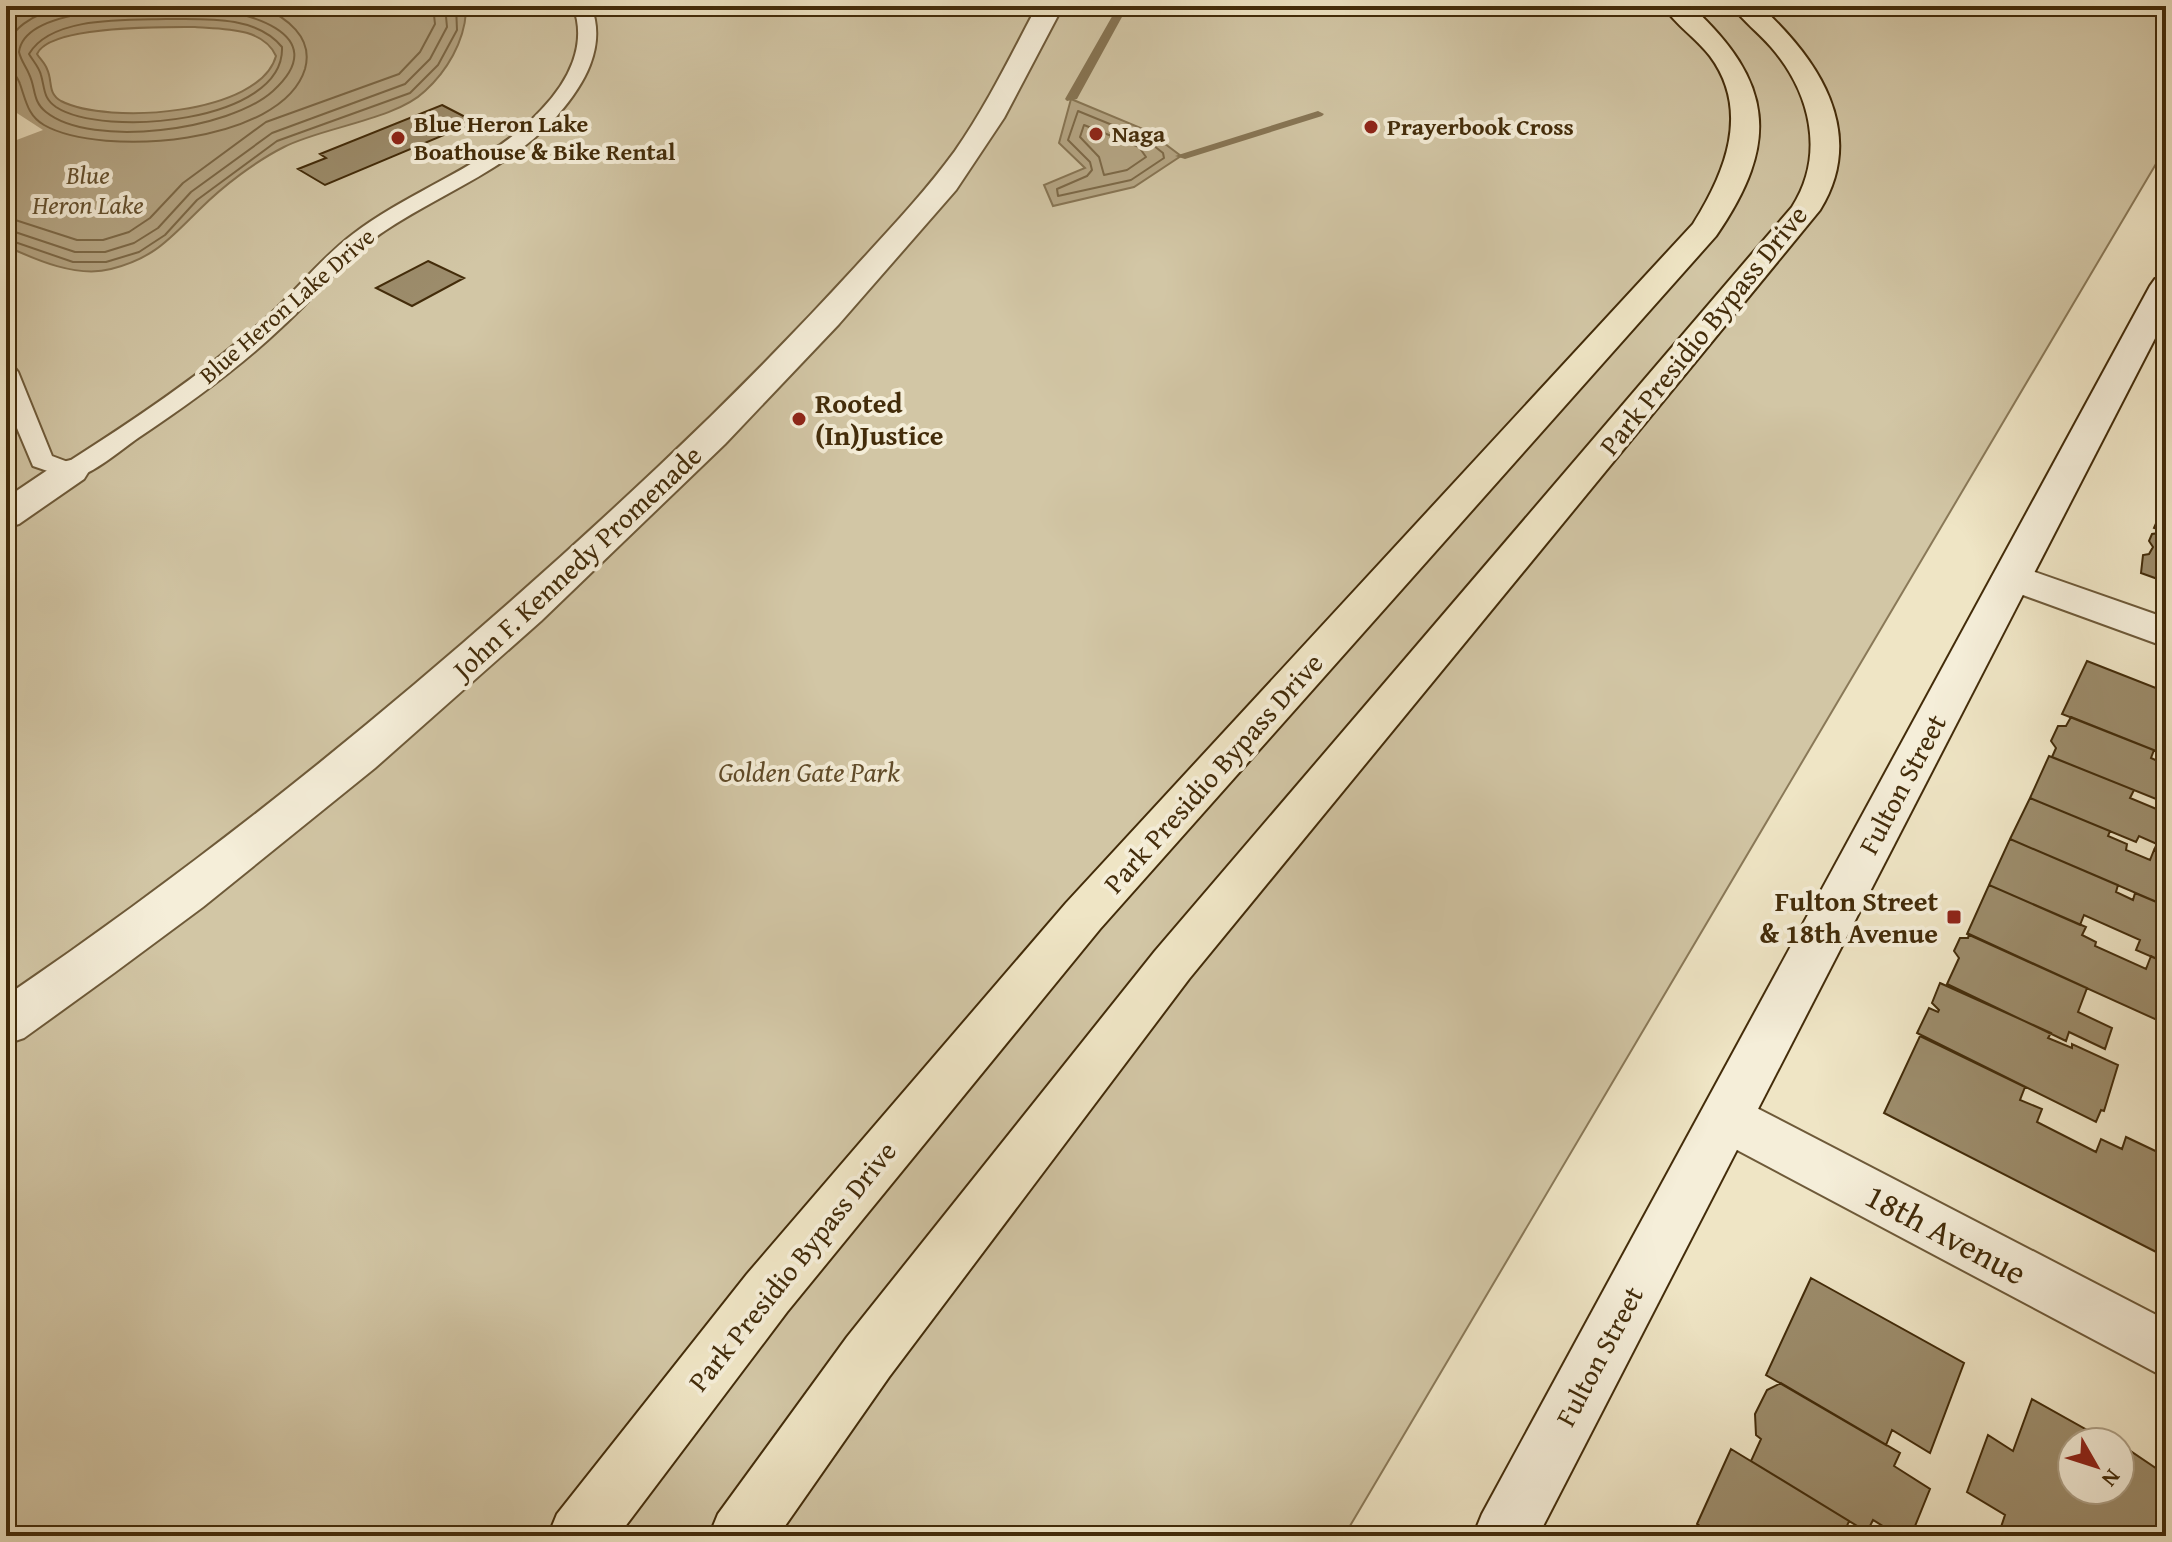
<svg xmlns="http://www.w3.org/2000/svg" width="2172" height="1542" font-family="'Gentium Book Plus',serif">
<rect width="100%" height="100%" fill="#efe5c5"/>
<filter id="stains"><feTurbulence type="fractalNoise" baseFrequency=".0025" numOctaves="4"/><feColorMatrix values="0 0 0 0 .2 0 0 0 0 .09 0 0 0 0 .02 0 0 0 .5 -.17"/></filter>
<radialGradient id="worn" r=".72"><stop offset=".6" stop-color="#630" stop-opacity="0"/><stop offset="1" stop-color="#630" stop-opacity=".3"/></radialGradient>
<!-- green -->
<path fill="#d2c6a5" stroke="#8a7958" stroke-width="2" d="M 6,6 L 2166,6 L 2166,147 L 1344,1536 L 6,1536 Z"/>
<!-- water -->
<path fill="#b5a685" stroke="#877554" stroke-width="2" fill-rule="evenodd" d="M 6,6 L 461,6 L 466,12 C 464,42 447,71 425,91 C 395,120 323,127 284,147 C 256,161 223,186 200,209 C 170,238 155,258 111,269 C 77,278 36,260 6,246 ZM 195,27 C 222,29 263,27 276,56 C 260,115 107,125 61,101 C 47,93 53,81 47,69 C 45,63 40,59 37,54 C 49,25 165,27 195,27 Z
M 1071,99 L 1148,131 L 1181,156 L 1134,187 L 1053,206 L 1044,185 L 1085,168 L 1059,143 Z"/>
<!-- pier -->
<path fill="#efe5c5" d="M 6,106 L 43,130 L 6,144 Z"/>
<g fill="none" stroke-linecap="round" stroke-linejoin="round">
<!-- shore -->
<path stroke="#7c6948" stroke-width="2" d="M 66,6 C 39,12 0,28 8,63 C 11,71 18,77 20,84 C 26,101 28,116 44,125 C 102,158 282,144 305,69 C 314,37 286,17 260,6
M 197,8 C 241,9 337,33 273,91 C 230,130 92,149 46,112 C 32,101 36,88 29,74 C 26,66 21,61 19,52 C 25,3 160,8 197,8 Z
M 166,19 C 204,19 256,15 282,47 C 285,123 103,138 56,107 C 43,98 45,89 41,75 C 39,67 33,61 29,54 C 51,16 127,20 166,19 Z
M 1078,111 L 1144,138 L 1163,153 L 1164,158 L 1131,180 L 1058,196 L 1057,189 L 1087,176 L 1092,170 L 1090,162 L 1068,140 Z
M 1084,125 L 1139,147 L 1146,157 L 1127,170 L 1104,175 L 1099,157 L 1080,137 Z
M 6,217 L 77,240 L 103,240 L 129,232 L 150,218 L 183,183 L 266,122 L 399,74 L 420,52 L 435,24 L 433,6
M 6,229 L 75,252 L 105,252 L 134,243 L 158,228 L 191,192 L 272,133 L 405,84 L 430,59 L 447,27 L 445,6
M 6,239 L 73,262 L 106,262 L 139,252 L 165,235 L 197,200 L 277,141 L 410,93 L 438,65 L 457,30 L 456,6"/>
<!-- stream -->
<path fill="#877554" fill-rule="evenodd" d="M 1118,6 L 1128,6 L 1077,99 L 1067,101 L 1065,99 Z
M 1318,111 L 1324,114 L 1322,116 L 1185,159 L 1175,156 Z"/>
</g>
<!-- building -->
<path fill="#9c8c6b" stroke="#432c0a" stroke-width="2" d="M 442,105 L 475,122 L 325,185 L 298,169 L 326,158 L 320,154 Z
M 428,261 L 464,278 L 412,306 L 376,288 Z
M 2166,501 L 2166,532 L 2154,528 Z
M 2160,530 L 2166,532 L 2166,582 L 2141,573 L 2143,555 L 2149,554 L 2153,547 L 2149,541 L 2152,534 L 2159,533 Z
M 2087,661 L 2166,692 L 2166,755 L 2062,714 Z
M 2071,717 L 2154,750 L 2151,758 L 2166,765 L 2166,803 L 2052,757 L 2056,748 L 2051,741 L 2058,726 L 2066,726 Z
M 2049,756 L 2134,790 L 2130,798 L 2166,813 L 2166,855 L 2154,850 L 2157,844 L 2139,836 L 2136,842 L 2030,798 Z
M 2030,798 L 2110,831 L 2108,836 L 2127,844 L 2126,850 L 2150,860 L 2154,850 L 2166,855 L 2166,906 L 2010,839 Z
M 2010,839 L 2118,885 L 2116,892 L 2133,900 L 2135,893 L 2166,906 L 2166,963 L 2136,950 L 2140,940 L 2084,915 L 2080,925 L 1989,885 Z
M 1989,885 L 2086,927 L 2082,935 L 2096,942 L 2095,946 L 2146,969 L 2151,956 L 2166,963 L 2166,1024 L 1967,934 Z
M 1969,934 L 2087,988 L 2078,1012 L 2112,1028 L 2105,1049 L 2069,1032 L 2066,1041 L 1947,984 L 1959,958 L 1954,951 L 1960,938 L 1968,938 Z
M 1940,983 L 2051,1033 L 2048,1038 L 2072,1048 L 2072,1044 L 2118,1065 L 2104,1111 L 2101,1110 L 2096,1122 L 1917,1033 L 1929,1008 L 1938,1012 L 1939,1010 L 1932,1003 Z
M 1920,1036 L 2025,1087 L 2020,1100 L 2042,1109 L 2037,1122 L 2096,1152 L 2101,1139 L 2122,1149 L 2126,1137 L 2166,1156 L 2166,1257 L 1884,1113 Z
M 1811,1278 L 1964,1363 L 1930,1453 L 1892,1430 L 1886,1445 L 1766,1375 Z
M 1781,1383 L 1900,1453 L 1894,1466 L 1930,1489 L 1911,1536 L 1899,1536 L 1873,1520 L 1867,1532 L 1751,1461 L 1761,1439 L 1756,1435 L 1755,1414 L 1767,1390 Z
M 2032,1399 L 2098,1436 L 2106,1436 L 2116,1442 L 2072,1442 L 2072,1490 L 2120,1490 L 2120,1444 L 2166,1475 L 2166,1536 L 1998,1536 L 2005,1515 L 1967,1492 L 1988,1435 L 2013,1451 Z
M 1731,1449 L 1849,1521 L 1843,1536 L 1715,1536 L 1697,1524 Z"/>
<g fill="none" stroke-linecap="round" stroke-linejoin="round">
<!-- service casing -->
<g stroke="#6e5a39" stroke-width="4">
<path id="service" d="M 573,6 L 591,6 C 607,47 584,85 557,116 C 509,170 438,194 380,234 C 343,260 316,296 283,326 C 239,368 189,404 138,438 C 118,452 95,473 71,479 L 33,466 L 6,402 L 6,365 L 14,367 L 18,372 L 52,456 L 68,462 C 137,418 205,372 266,318 C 296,291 321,258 353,234 C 413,188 489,166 541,110 C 568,82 588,45 573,6 Z"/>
</g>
<!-- pedestrian casing -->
<g stroke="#6e5a39" stroke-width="4">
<path id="pedestrian" d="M 1037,6 L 1063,6 L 1004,118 L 956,190 L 839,324 L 725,444 L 541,621 L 375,768 L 203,907 L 114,973 L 24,1038 L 6,1044 L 6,996 C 238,838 453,660 658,467 C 726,403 792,336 856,266 C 890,229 925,192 955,151 C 987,105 1011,55 1037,6 Z
M 71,460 L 84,463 L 89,471 L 84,479 L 19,524 L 6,528 L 6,498 L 58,463 Z"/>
</g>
<!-- minor casing -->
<g stroke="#6e5a39" stroke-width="4">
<path id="minor" d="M 2012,564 L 2166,618 L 2166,647 L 1998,586 L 1992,577 L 1998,568 Z
M 1726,1095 L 1745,1102 L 2166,1320 L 2166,1378 L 1707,1134 L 1700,1118 L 1707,1102 Z"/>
</g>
<!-- secondary casing -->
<g stroke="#432c0a" stroke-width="4">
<path id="secondary" d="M 2166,276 L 2166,317 L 1538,1536 L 1473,1536 L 1482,1514 L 2150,286 L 2155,279 Z"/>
</g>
<!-- trunk casing -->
<g stroke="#432c0a" stroke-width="4">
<path id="trunk" d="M 1663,6 L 1691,6 C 1774,82 1780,143 1716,236 L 1100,929 L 787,1312 L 618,1536 L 548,1536 L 557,1514 L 747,1274 L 1066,903 L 1693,224 C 1725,173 1751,111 1710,56 C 1696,38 1676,25 1663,6 Z
M 1732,6 L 1760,6 C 1818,59 1868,132 1820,210 L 1189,979 L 889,1377 L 778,1536 L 709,1536 L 718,1514 L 847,1337 L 1155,951 L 1792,207 C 1826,154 1810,92 1771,47 C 1759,33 1743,21 1732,6 Z"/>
</g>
<!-- service -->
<use href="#service" fill="#f5eed9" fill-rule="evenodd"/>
<!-- pedestrian -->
<use href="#pedestrian" fill="#f5eed9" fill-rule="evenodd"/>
<!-- minor -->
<use href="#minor" fill="#f5eed9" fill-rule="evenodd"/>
<!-- secondary -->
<use href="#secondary" fill="#f5eed9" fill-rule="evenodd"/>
<!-- trunk -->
<use href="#trunk" fill="#efe5c5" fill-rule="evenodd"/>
</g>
<!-- markers -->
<g fill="#8f2418" stroke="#f5eed9" stroke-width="3">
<circle cx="1371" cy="127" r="8"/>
<circle cx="1096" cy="134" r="8"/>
<circle cx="398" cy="138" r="8"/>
<circle cx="799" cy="419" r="8"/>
<rect x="1946" y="909" width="16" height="16" rx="4"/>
</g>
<g text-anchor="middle" stroke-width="8" stroke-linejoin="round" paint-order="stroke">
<!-- far-poi labels -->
<g font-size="24" font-weight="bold" fill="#432c0a" stroke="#f5eed9" text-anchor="start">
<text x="414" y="132">Blue Heron Lake<tspan x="414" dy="28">Boathouse &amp; Bike Rental</tspan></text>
<text x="1387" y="135">Prayerbook Cross</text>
<text x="1112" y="142">Naga</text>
</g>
<!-- far-street labels -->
<g font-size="24" fill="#432c0a" stroke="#f5eed9">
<text transform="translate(287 306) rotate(-41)" y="8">Blue Heron Lake Drive</text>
</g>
<!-- far-water labels -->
<g font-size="26" font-style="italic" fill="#65512f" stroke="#f5eed9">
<text x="88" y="184">Blue<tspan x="88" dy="30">Heron Lake</tspan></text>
</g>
<!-- street labels -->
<g font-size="28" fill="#432c0a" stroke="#f5eed9">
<text transform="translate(1703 330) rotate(-51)" y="10">Park Presidio Bypass Drive</text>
<text transform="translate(577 562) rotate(-43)" y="10">John F. Kennedy Promenade</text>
<text transform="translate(1213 773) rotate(-48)" y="10">Park Presidio Bypass Drive</text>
<text transform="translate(1902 784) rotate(-62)" y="10">Fulton Street</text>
<text transform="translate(792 1266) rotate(-51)" y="10">Park Presidio Bypass Drive</text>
<text transform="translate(1599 1356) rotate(-62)" y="10">Fulton Street</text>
</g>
<!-- poi labels -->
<g font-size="28" font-weight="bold" fill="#432c0a" stroke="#f5eed9" text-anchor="start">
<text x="815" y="413">Rooted<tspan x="815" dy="32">(In)Justice</tspan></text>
<text x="1938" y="911" text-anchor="end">Fulton Street<tspan x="1938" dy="32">&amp; 18th Avenue</tspan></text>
</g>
<!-- park labels -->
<g font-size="28" font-style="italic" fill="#604b29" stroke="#f5eed9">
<text x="809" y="782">Golden Gate Park</text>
</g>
<!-- near-street labels -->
<g font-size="34" fill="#432c0a" stroke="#f5eed9">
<text transform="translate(1946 1234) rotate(28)" y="12">18th Avenue</text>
</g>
</g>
<!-- margin -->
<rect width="2172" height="1542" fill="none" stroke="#efe5c5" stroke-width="32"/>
<rect x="8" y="8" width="2156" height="1526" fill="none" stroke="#432c0a" stroke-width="4"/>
<rect x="16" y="16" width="2140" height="1510" fill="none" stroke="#432c0a" stroke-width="2"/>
<!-- north arrow -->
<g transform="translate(2096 1466) rotate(129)"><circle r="38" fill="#f5eed9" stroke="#aea086" stroke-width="2"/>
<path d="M0-6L14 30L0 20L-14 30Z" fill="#8f2418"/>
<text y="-12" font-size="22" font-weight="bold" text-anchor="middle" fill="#432c0a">N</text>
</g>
<rect width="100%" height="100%" filter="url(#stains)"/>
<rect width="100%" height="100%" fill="url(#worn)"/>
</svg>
